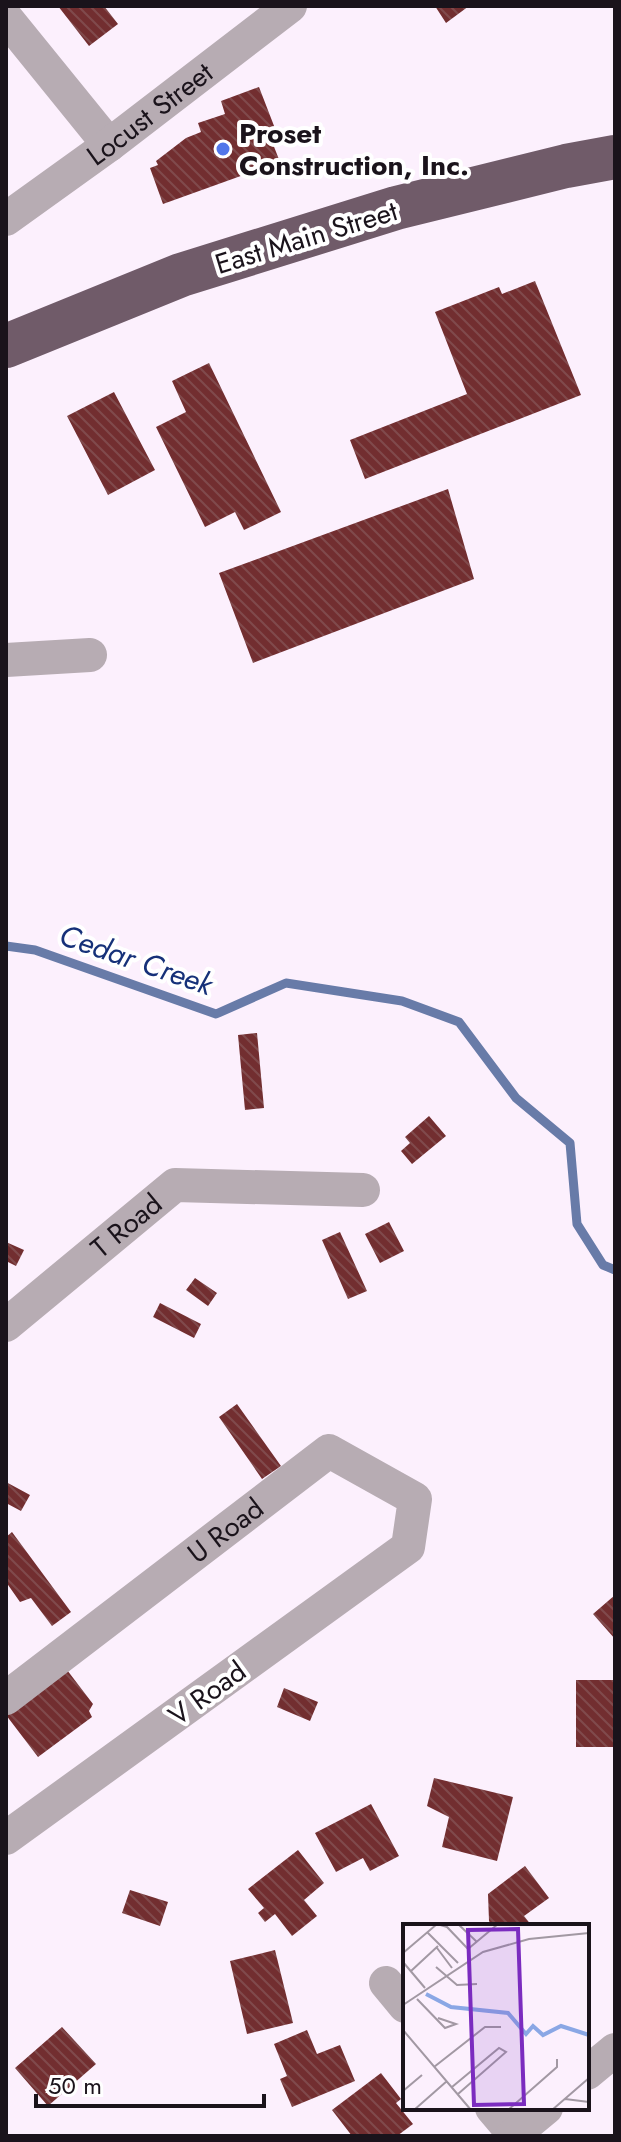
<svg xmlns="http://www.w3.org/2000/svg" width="621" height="2142" font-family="Jost,sans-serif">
<defs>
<pattern id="building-back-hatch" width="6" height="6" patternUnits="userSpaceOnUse" patternTransform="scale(2)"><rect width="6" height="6" fill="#722e30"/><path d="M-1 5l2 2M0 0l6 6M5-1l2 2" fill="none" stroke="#804a4c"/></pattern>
</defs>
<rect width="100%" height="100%" fill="#fcf0fd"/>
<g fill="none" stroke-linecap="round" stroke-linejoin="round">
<!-- stream -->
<path stroke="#687ba8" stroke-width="9" d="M 6,946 L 35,950 L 216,1014 L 286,983 L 402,1001 L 459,1022 L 516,1098 L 570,1143 L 577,1224 L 603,1265 L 615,1270"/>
</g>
<!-- building -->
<path fill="url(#building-back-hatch)" d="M 58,6 L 104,6 L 118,24 L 89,46 Z
M 435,6 L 469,6 L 446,23 Z
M 259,87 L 276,131 L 269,134 L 280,162 L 163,204 L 150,168 L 158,165 L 156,161 L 186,138 L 201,132 L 198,123 L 225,114 L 221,101 Z
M 535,281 L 581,395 L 365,479 L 350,440 L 467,394 L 435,312 L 499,287 L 502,294 Z
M 209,363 L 281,512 L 244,530 L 235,512 L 205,527 L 156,427 L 186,412 L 172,381 Z
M 114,392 L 155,470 L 108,495 L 67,416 Z
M 448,489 L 474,579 L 253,663 L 219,573 Z
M 257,1033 L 264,1108 L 245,1110 L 238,1035 Z
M 429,1116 L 446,1136 L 412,1164 L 401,1151 L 410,1143 L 405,1137 Z
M 389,1222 L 404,1251 L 380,1263 L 365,1234 Z
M 340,1232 L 367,1291 L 348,1299 L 322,1240 Z
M 6,1242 L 24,1250 L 16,1266 L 6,1261 Z
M 195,1278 L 217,1293 L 208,1306 L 186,1290 Z
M 160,1303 L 201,1324 L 194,1338 L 153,1317 Z
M 237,1404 L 281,1466 L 262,1479 L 219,1417 Z
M 6,1482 L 30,1495 L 21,1511 L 6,1503 Z
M 12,1532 L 71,1612 L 52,1626 L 31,1598 L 20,1602 L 6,1582 L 6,1537 Z
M 615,1595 L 615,1639 L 593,1614 Z
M 64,1666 L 93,1704 L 89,1711 L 92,1717 L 38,1757 L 6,1715 L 6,1709 Z
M 576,1680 L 615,1680 L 615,1747 L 576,1747 Z
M 284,1688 L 318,1702 L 310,1721 L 277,1707 Z
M 434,1778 L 513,1797 L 497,1861 L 442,1847 L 449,1817 L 427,1806 Z
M 371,1804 L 399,1856 L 370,1871 L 363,1858 L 336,1872 L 315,1833 Z
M 298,1850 L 324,1883 L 304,1900 L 317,1916 L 292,1936 L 275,1914 L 265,1922 L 258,1913 L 264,1908 L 248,1889 Z
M 525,1866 L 549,1898 L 524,1916 L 532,1926 L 492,1926 L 489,1921 L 488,1894 Z
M 130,1890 L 168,1902 L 160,1926 L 122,1913 Z
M 275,1950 L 293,2023 L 247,2034 L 230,1961 Z
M 62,2027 L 96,2064 L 48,2106 L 15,2068 Z
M 307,2030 L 317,2054 L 340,2045 L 355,2081 L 292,2107 L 280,2079 L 287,2076 L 274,2044 Z
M 381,2073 L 401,2099 L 396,2103 L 413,2124 L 397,2136 L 352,2136 L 332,2110 Z"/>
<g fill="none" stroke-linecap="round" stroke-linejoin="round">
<!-- minor -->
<g stroke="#b7acb3" stroke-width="34">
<path d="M 6,18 L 109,145"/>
<path id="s1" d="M 6,219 L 109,145 L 290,6"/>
<path d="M 6,660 L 90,655"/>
<path id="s2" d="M 6,1325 L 175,1185 L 363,1190"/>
<path id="s3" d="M 6,1698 L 329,1451 L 415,1499 L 408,1547 L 6,1838"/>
<path d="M 386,1983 L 405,2006"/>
<path d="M 587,2073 L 615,2050"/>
<path d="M 492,2108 L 514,2134"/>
<path d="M 512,2136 L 546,2108"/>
</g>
<!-- highway -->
<path stroke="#705b69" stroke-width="44" d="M 6,346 L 181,275 L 396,208 L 566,166 L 615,157"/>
</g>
<!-- markers -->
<circle fill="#5176ea" stroke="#fff" stroke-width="3" cx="223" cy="149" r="8"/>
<g text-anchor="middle" stroke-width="8" stroke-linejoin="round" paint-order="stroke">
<!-- street labels -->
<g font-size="28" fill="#1a131b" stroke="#fff">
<text dy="10" stroke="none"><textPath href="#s1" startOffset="178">Locust Street</textPath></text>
<text transform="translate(306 237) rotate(-17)" y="10">East Main Street</text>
<text dy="10" stroke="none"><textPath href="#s2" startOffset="156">T Road</textPath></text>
<text dy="10" stroke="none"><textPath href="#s3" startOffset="276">U Road</textPath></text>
<text transform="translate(207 1693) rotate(-36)" y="10">V Road</text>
</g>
<!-- poi labels -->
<g font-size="28" font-weight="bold" fill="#1a131b" stroke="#fff" text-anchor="start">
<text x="239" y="143">Proset<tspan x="239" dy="32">Construction, Inc.</tspan></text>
</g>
<!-- water labels -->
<g font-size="30" font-style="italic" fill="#163179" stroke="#fff">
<text transform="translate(136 960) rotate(19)" y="10">Cedar Creek</text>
</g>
</g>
<!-- overview -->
<g transform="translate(403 1924)">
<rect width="186" height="186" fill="#fcf0fd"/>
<path fill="none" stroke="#8aa7e5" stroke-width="4" d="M 23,70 L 48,83 L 105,89 L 123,110 L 130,102 L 140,111 L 158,102 L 186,111"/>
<path fill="none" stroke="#a298a3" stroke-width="2" d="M 55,0 L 74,18M 24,8 L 55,39M 34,24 L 49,44M 0,29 L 34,0 L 44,3 L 65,25M 65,35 L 65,25 L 95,0M 0,38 L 22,64M 33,43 L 54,61 L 74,60M 8,47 L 35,22M 14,75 L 42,104 L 53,100 L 35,94M 0,81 L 80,28 L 126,15 L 186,9M 0,106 L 68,186M 31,143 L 82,103 L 98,103M 49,163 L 96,124 L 103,128 L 55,170M 0,167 L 19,151M 162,175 L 186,178M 11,186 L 44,157M 105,186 L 154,143 L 154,135M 149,186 L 186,154"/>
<path fill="#7b2cbf" fill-opacity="0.15" stroke="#7b2cbf" stroke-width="4" d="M 115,5 L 121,180 L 71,181 L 65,6 Z"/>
<rect width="186" height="186" fill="none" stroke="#1a131b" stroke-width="4"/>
</g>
<!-- border -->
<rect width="621" height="2142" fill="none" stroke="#1a131b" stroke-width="16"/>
<!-- scale -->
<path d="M36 2094v12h228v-12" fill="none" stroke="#1a131b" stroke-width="4"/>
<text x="48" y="2094" font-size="24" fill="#1a131b" stroke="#ffffff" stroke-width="6" paint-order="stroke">50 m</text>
</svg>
